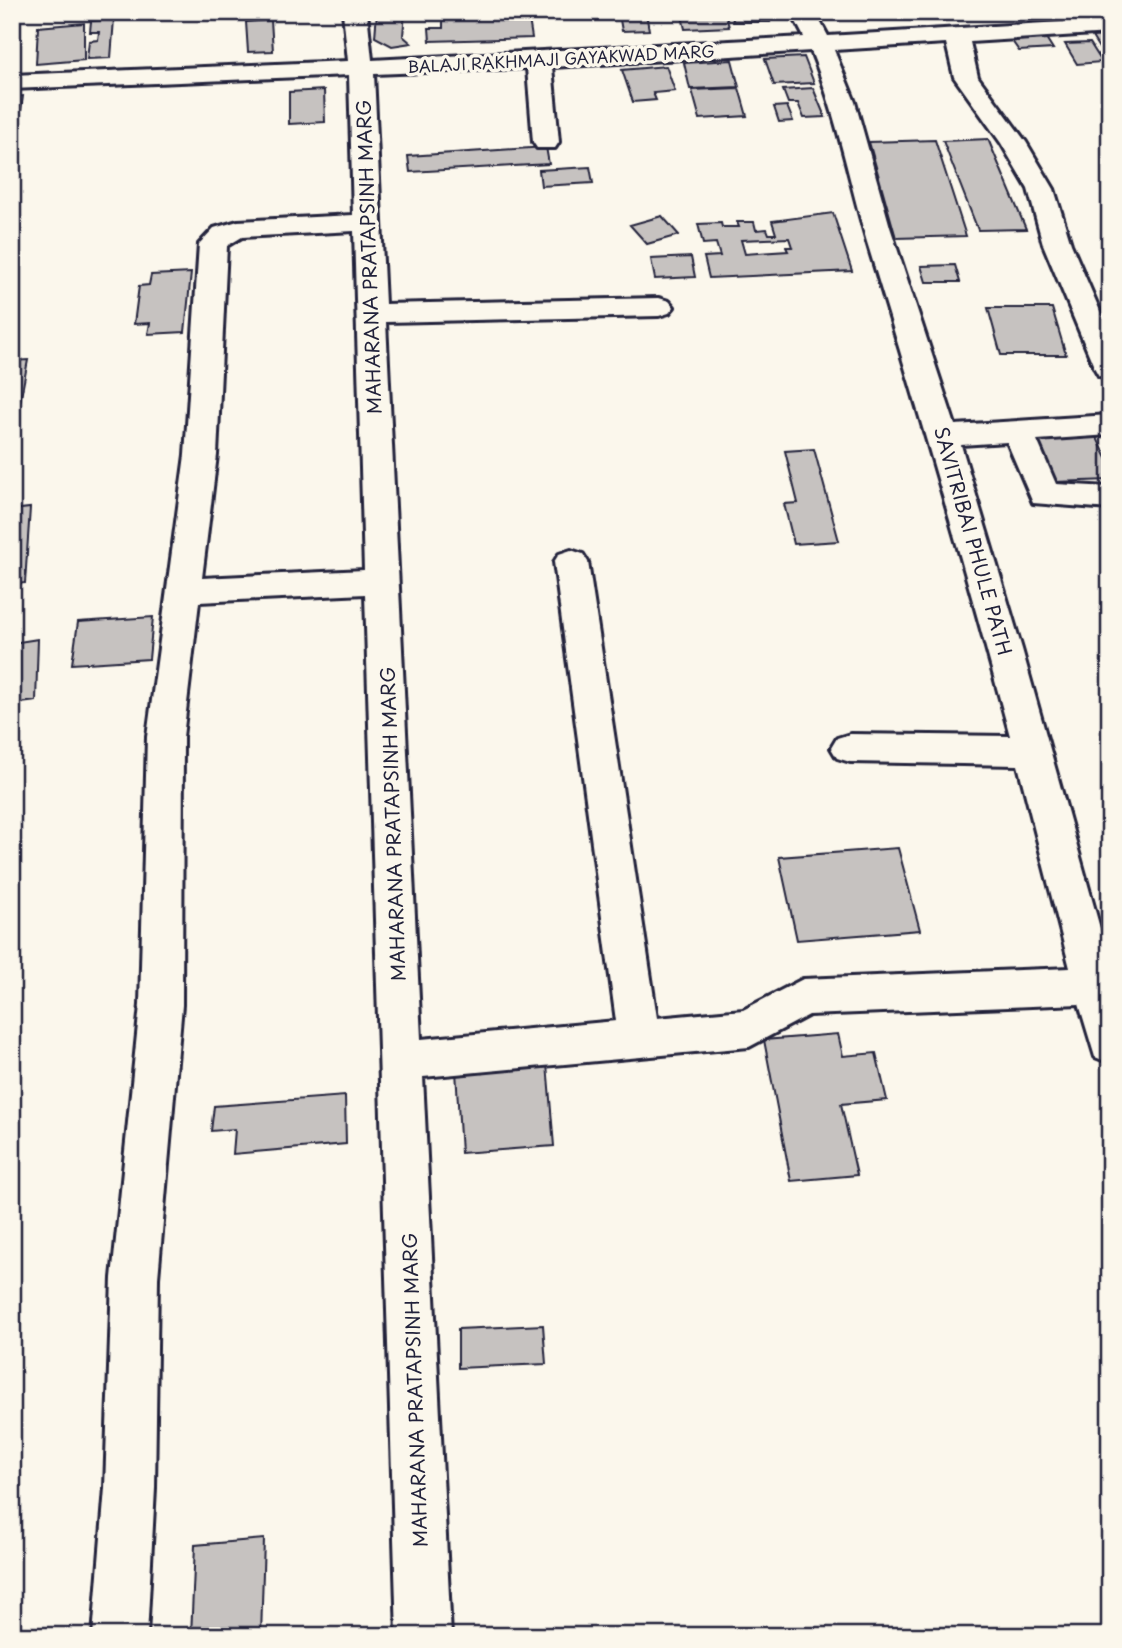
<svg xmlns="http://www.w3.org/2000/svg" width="1122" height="1648" font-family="'Playpen Sans',sans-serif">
<rect width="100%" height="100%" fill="#fbf7ec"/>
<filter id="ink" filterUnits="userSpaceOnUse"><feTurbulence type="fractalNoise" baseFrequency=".0143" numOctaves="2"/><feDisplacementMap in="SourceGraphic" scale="14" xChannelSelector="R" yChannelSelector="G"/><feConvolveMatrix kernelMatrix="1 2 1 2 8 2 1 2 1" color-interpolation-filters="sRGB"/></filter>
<g filter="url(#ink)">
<!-- building -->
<path fill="#c6c2c0" stroke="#22223b" stroke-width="2" fill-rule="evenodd" d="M 377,12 L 405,12 L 403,36 L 411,43 L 392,46 L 375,37 Z
M 433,12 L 541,12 L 542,18 L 529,19 L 532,38 L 430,41 L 429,28 L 443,28 L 443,17 L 434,17 Z
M 681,12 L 725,12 L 729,27 L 685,29 Z
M 732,12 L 768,12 L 770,22 L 733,22 Z
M 890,12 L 1002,12 L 1002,13 L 891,14 Z
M 646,13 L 649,30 L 622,31 L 619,14 Z
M 114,19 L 111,58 L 87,59 L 89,41 L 98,40 L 99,32 L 90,32 L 91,21 Z
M 271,20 L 273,51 L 248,52 L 246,22 Z
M 84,23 L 84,60 L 36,64 L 38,27 Z
M 1110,36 L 1110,52 L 1102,53 L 1092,37 Z
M 1046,38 L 1053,49 L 1019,51 L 1012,41 Z
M 1090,43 L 1102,62 L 1077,64 L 1065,44 Z
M 804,57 L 814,83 L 774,85 L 765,59 Z
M 732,60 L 739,87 L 690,89 L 684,63 Z
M 666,66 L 675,91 L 653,93 L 656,100 L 633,102 L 622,70 Z
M 739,88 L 747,116 L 700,119 L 692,90 Z
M 813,88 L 825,117 L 804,118 L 798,103 L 788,103 L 783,90 Z
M 324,90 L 325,122 L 289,124 L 289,92 Z
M 23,96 L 19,124 L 12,124 L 12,97 Z
M 787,106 L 793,121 L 779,122 L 774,107 Z
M 988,139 L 1026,229 L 978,230 L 943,141 Z
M 935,140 L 966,236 L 896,238 L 869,142 Z
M 546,147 L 549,164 L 410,172 L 408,156 Z
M 590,167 L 593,183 L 541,186 L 539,170 Z
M 833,213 L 852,271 L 709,278 L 704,257 L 720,256 L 716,243 L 703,244 L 698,224 L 721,223 L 722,227 L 739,227 L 737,222 L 754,222 L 756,230 L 767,229 L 769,234 L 776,234 L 772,221 ZM 789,238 L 792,247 L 786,247 L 788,251 L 745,254 L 741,240 Z
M 662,216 L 679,235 L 647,244 L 630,225 Z
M 691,257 L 695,277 L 655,279 L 651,259 Z
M 955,265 L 960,282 L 926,282 L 921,266 Z
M 191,273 L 185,332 L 148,334 L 150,323 L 134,324 L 139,286 L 149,285 L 151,275 Z
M 988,308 L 1052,308 L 1066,355 L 1001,355 Z
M 28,360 L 20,402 L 12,403 L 12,361 Z
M 1094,432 L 1110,464 L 1110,480 L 1055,482 L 1036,435 Z
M 814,449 L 839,541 L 794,544 L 784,504 L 798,503 L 785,451 Z
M 30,508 L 25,583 L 12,584 L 12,510 Z
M 153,617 L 149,659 L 72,664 L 78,622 Z
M 38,639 L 36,701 L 12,704 L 12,643 Z
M 898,848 L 920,930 L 797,940 L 779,857 Z
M 838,1034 L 843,1056 L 876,1053 L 887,1100 L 841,1104 L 857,1175 L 791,1181 L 764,1040 Z
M 547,1064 L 554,1146 L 461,1153 L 456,1071 Z
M 345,1096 L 346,1144 L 233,1154 L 235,1129 L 211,1131 L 214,1106 Z
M 543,1325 L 546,1364 L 458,1368 L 458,1329 Z
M 264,1539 L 261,1636 L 191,1636 L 195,1545 Z"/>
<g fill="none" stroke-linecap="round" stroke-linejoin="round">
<!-- minor casing -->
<g stroke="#22223b" stroke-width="6">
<path id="minor" d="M 343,12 L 367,12 L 372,60 L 804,37 L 791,12 L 815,12 L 828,36 L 1110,19 L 1110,33 L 970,42 L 978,77 L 1026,142 L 1054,189 L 1071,244 L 1110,334 L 1110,378 L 1099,376 L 1095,369 L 1043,244 L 1028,189 L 1001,143 L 954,77 L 946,43 L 834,50 L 855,102 L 890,227 L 955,425 L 1110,415 L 1110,435 L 1037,440 L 1056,484 L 1110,487 L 1110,509 L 1033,503 L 1007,442 L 961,445 L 1022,649 L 1110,964 L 1110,1063 L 1095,1057 L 1079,1004 L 809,1015 L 749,1047 L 423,1077 L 451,1636 L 397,1636 L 365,594 L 199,602 L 183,737 L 182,1005 L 158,1278 L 155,1488 L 147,1636 L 93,1636 L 105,1488 L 112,1278 L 140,1005 L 147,737 L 185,455 L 199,244 L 214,228 L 238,221 L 353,215 L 349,75 L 12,89 L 12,75 L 348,61 ZM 811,51 C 838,117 850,187 871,255 C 920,415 967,575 1010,736 L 850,734 L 837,738 L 831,748 L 837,758 L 850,762 L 1018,765 L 1070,968 L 803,979 L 743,1010 L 657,1018 L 588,562 L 583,554 L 571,550 L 559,554 L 554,562 L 616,1021 L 421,1039 L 386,322 L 659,316 L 669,313 L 674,307 L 669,301 L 659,298 L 385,304 L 374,74 L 527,68 L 533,142 L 537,148 L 555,148 L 559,142 L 552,67 ZM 354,231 L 364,570 L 202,578 L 217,455 L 227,246 L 242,237 Z"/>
</g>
<!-- minor -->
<use href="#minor" fill="#fbf7ec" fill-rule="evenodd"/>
</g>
</g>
<g text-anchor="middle" stroke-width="7" stroke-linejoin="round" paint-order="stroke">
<!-- far-street labels -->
<g font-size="16" fill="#22223b" stroke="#fbf7ec">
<text transform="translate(561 59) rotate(-3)" y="6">BALAJI RAKHMAJI GAYAKWAD MARG</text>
</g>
<!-- street labels -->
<g font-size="19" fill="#22223b" stroke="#fbf7ec">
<text transform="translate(369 257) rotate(-92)" y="7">MAHARANA PRATAPSINH MARG</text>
<text transform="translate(973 541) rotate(74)" y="7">SAVITRIBAI PHULE PATH</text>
<text transform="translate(393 824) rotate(-92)" y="7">MAHARANA PRATAPSINH MARG</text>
<text transform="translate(415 1390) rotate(-92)" y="7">MAHARANA PRATAPSINH MARG</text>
</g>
</g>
<!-- margin -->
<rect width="1122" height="1648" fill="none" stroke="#fbf7ec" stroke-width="42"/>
<rect x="21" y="21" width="1080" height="1606" fill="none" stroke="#22223b" stroke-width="2.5" filter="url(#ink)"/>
</svg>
